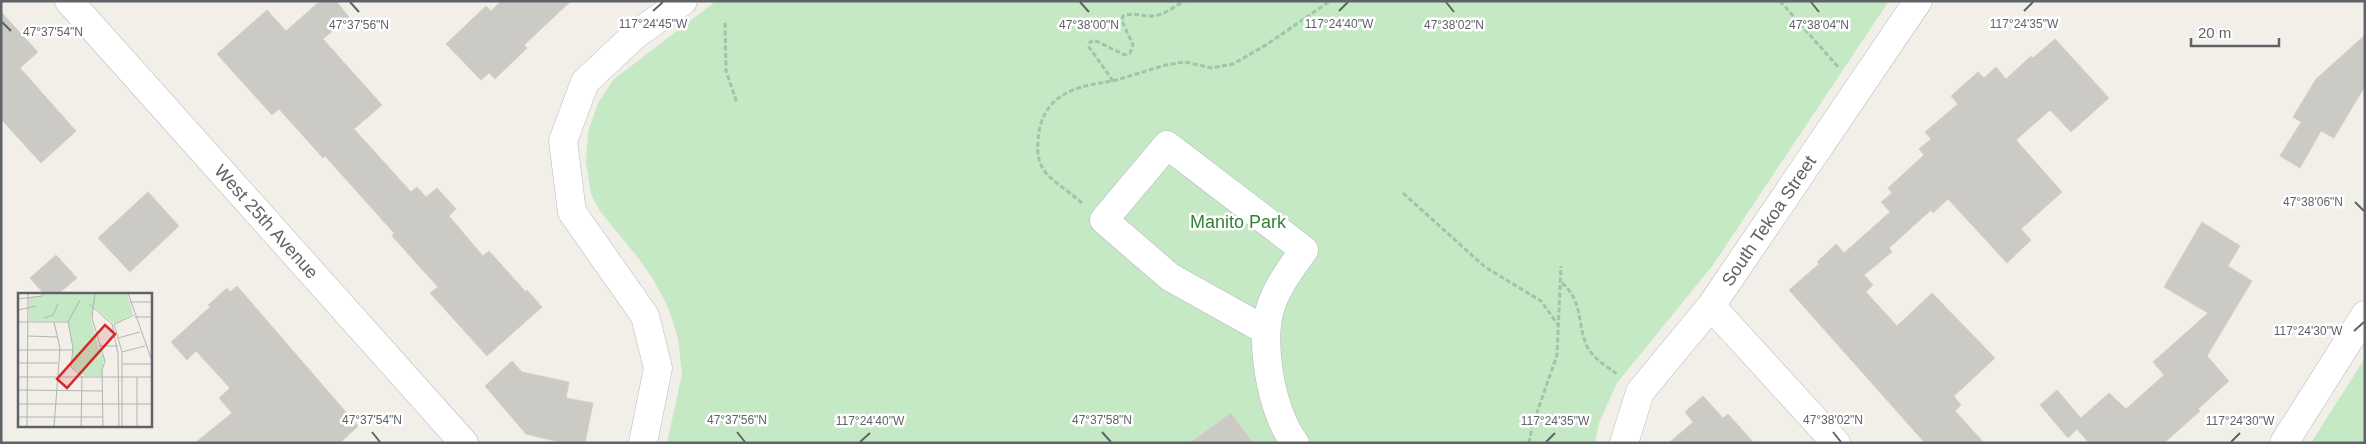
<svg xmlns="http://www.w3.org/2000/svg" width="2366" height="444" font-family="Arial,sans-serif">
<rect width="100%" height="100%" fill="#f1efe8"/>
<!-- green -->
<path fill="#c5e8c5" d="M 716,1 L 1889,1 L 1713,265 L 1617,383 L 1599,423 L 1595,443 L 667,443 L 682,374 L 678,338 L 668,307 L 653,279 L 639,259 L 600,211 L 591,194 L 586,162 L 588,132 L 598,103 L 613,80 Z
M 2365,358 L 2365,443 L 2311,443 Z"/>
<!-- building -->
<path fill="#cccac5" stroke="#d6d1c6" d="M 320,1 L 336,1 L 349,17 L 323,39 L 382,105 L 354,129 L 411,192 L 417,187 L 426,197 L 437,188 L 456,209 L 449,216 L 483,256 L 489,251 L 526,292 L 527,290 L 542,307 L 487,356 L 430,293 L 438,287 L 392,236 L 394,233 L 325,156 L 323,158 L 279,109 L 272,115 L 217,54 L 267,10 L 286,31 Z
M 501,1 L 571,1 L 524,45 L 527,48 L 495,79 L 489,73 L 481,80 L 446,44 L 486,6 L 491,11 Z
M 1,12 L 38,52 L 20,68 L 76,131 L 41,163 L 1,119 Z
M 2365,35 L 2365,86 L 2334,138 L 2321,131 L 2300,168 L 2280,156 L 2301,122 L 2293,117 L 2316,79 Z
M 2055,39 L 2109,98 L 2071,132 L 2050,110 L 2016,140 L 2062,192 L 2021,229 L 2031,240 L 2007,263 L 1948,199 L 1933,213 L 1931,210 L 1889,248 L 1892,252 L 1864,275 L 1873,285 L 1866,292 L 1897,326 L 1932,293 L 1995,358 L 1954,396 L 1961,405 L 1955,411 L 1984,443 L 1925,443 L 1789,290 L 1819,264 L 1817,262 L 1836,244 L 1844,253 L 1890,212 L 1881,202 L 1892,193 L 1888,188 L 1924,155 L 1919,149 L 1931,139 L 1925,132 L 1958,104 L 1951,96 L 1978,72 L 1984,78 L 1996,67 L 2006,79 L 2031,56 L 2033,58 Z
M 148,192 L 179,226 L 130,272 L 98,238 Z
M 2202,222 L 2240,246 L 2228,266 L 2252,281 L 2207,356 L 2229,381 L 2198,409 L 2200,411 L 2164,443 L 2089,443 L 2077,429 L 2068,438 L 2040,405 L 2057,390 L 2081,418 L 2109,393 L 2126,409 L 2164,375 L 2153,362 L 2208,313 L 2164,287 Z
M 56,255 L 77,278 L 58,294 L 44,294 L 30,278 Z
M 237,286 L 358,426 L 340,443 L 195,443 L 232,413 L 219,398 L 230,388 L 196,351 L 187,360 L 171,342 L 210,307 L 208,305 L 227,288 L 230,292 Z
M 512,361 L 522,372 L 569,382 L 566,398 L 593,403 L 585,443 L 564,443 L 526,434 L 485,386 Z
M 1703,396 L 1723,418 L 1728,414 L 1754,443 L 1669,443 L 1693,422 L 1685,412 Z
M 1231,413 L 1253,443 L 1190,443 Z"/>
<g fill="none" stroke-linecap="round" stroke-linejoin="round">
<!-- minor casing -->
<g stroke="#b5b8bc" stroke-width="29">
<g id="minor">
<path id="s1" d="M 69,1 L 464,443"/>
<path d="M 1711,306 L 1836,443"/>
<path d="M 1265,330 L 1170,277 L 1104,220 L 1167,145 L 1304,250 C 1292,267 1279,284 1272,303 C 1258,339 1271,412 1295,443"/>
<path d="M 643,443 L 658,368 L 645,316 L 572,212 L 563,141 L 585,82 L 635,35 L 683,1"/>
<path id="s2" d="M 1624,443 L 1640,392 L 1711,306 L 1918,1"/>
<path d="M 2284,443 L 2365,315"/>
</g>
</g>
<!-- path -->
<path stroke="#9cc7a9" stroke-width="3" stroke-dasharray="5 2.5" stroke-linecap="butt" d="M 1780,1 L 1839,68
M 725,23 L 726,71 L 737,103
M 1113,81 L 1166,65 L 1185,62 L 1212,68 L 1233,64 L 1266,45 L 1330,1
M 1403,193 L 1485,267 L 1541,301 L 1559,326
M 1082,203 C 1071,193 1056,184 1046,173 C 1038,163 1037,153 1038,141 C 1041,95 1074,86 1113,81 L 1089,47 L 1090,42 L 1094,40 L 1125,55 L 1130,53 L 1133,45 L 1122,21 L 1123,16 C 1134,12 1139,16 1151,16 C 1163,16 1174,7 1184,1
M 1562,283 C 1583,301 1577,322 1586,344 C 1591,357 1606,366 1617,374
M 1529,443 L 1532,427 L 1557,355 L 1561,266"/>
<!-- minor -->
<use href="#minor" stroke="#fff" stroke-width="28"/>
</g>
<!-- ticks -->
<path fill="none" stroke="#5f6368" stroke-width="2" d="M 350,2 L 359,12M 1080,2 L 1089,12M 1446,2 L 1454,12M 1811,2 L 1819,12M 653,11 L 663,2M 1339,11 L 1348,2M 2024,11 L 2033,2M 2,22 L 11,31M 2355,202 L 2364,211M 2354,331 L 2364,322M 372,432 L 380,442M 737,432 L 745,442M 1102,432 L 1111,442M 1833,432 L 1841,442M 860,442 L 870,433M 1546,442 L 1555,433M 2231,442 L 2240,433"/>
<g text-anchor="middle" stroke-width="5" stroke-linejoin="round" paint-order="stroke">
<!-- street labels -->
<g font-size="18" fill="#5f6368" stroke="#fff">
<text dy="6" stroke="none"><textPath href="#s1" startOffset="296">West 25th Avenue</textPath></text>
<text dy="6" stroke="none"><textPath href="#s2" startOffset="268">South Tekoa Street</textPath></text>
</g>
<!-- park labels -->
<g font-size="18" fill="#348238" stroke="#fff">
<text x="1238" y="228">Manito Park</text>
</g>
</g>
<!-- overview -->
<g transform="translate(18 293)">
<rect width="134" height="134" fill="#f1efe8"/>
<path d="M 26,0 L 109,0 L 115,21 L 96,31 L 76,14 L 73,26 L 81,57 L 86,64 L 84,83 L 66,83 L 54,75 L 55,54 L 50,28 L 11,28 L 11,4 L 25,3 Z" fill="#c5e8c5"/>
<path fill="none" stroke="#b3b3b1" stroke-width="1" d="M 77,0 L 74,25 L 87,68 L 84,77 L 85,134M 110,0 L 134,68M 0,6 L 24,3 L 26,0M 112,9 L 134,9M 71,11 L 94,31M 0,17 L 18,13M 117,24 L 134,24M 26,25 L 35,22 L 40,11M 0,29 L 50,29M 36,29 L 42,55 L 36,134M 50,29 L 55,55 L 53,74 L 64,84M 50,29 L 62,7M 94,31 L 100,61 L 101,134M 96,31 L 104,59 L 104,134M 97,31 L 116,22M 10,43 L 39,44M 100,45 L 122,39M 81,53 L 100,53M 0,57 L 55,57M 104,59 L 127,53M 0,70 L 40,70M 105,71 L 134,71M 0,84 L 134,84M 119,84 L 119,134M 0,97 L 85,98M 0,111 L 134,111M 0,124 L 85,124M 9,134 L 10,0M 63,134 L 64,84"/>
<path fill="#d62828" fill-opacity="0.15" stroke="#d62828" stroke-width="2.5" d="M 87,32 L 97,41 L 49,95 L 39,86 Z"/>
<rect width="134" height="134" fill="none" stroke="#5f6368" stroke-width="2.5"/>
</g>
<g font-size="12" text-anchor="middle" fill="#5f6368" stroke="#fff" stroke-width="5" stroke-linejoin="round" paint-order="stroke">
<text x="1339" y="28">117°24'40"W</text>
<text x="2024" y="28">117°24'35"W</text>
<text x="653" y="28">117°24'45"W</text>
<text x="1454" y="29">47°38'02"N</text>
<text x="1819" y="29">47°38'04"N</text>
<text x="359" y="29">47°37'56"N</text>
<text x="1089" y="29">47°38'00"N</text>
<text x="53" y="36">47°37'54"N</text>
<text x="2313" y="206">47°38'06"N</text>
<text x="2308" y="335">117°24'30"W</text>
<text x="372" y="424">47°37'54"N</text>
<text x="737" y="424">47°37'56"N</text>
<text x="1102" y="424">47°37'58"N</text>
<text x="1833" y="424">47°38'02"N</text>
<text x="870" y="425">117°24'40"W</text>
<text x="1555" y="425">117°24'35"W</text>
<text x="2240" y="425">117°24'30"W</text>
</g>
<!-- border -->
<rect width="2366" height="444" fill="none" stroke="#5f6368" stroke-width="5"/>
<!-- scale -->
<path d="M2191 38v8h88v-8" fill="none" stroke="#5f6368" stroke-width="2.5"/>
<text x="2198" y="38" font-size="15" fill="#5f6368" stroke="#ffffff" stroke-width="4" paint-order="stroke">20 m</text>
</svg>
